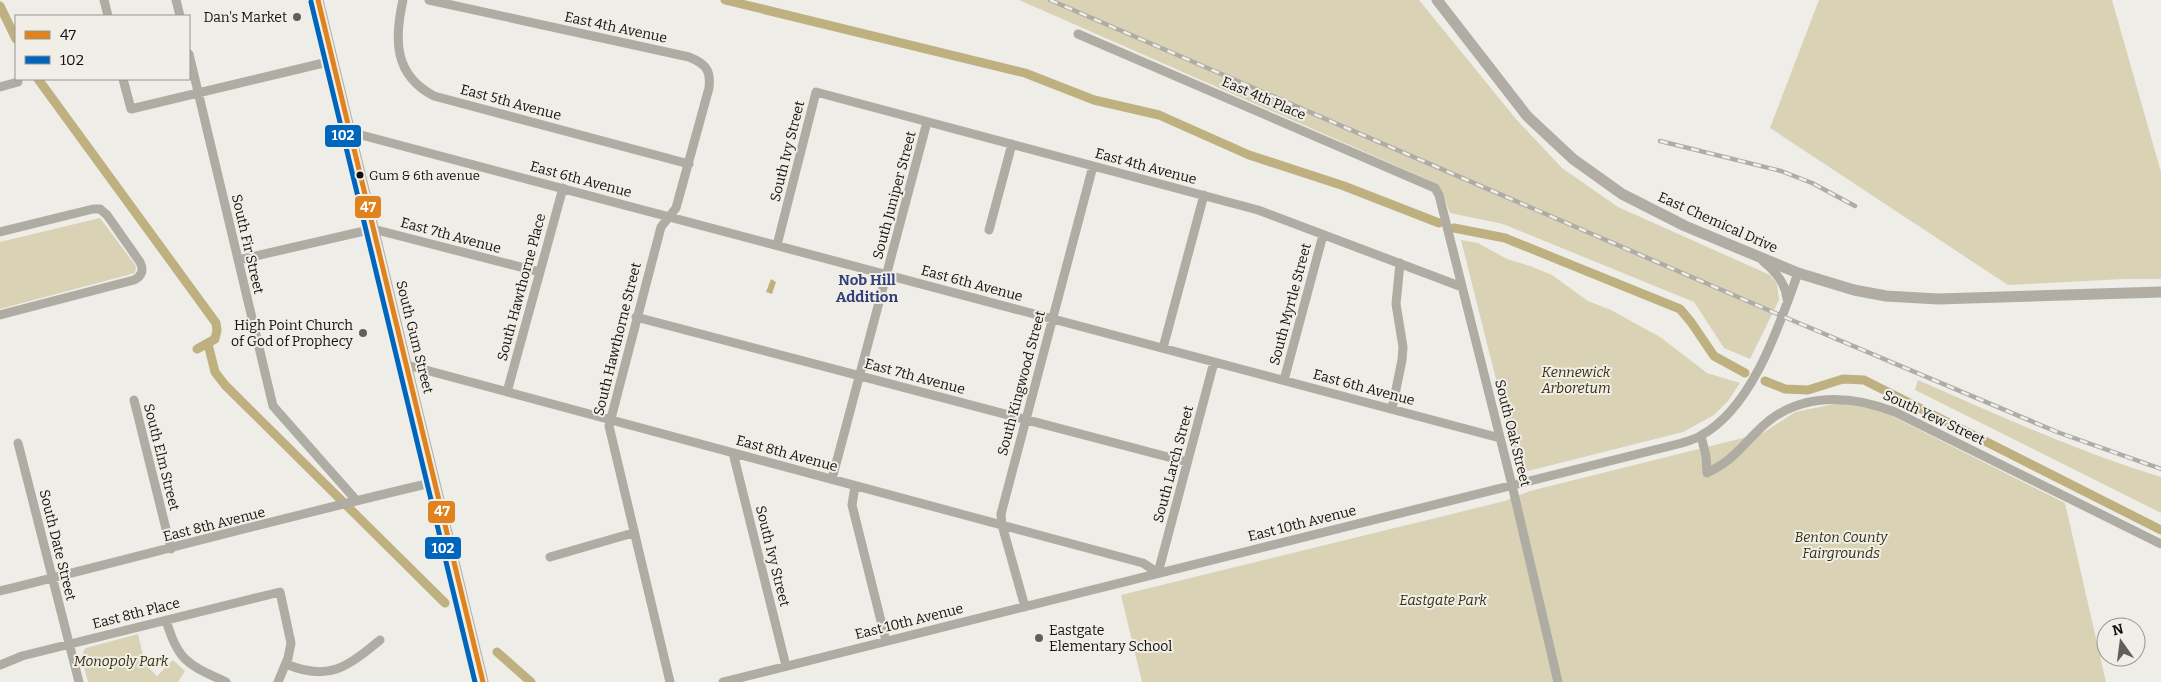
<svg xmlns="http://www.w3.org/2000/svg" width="2161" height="682" font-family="Bitter,serif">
<rect width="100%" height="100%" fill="#eeede8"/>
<!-- green -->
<path fill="#dad2b5" d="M 1019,0 L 1419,0 L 1516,119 L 1562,168 L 1618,207 L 1770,275 L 1777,284 L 1779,300 L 1750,359 L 1724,348 L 1694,302 L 1503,224 L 1450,213 L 1442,192 L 1431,181 Z
M 1819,0 L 2112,0 L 2161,172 L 2161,279 L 2124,279 L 2008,285 L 1770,128 Z
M 100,218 L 136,266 L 135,273 L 0,309 L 0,242 Z
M 1461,240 L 1478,243 L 1507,259 L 1530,266 L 1552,275 L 1588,301 L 1611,310 L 1660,337 L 1707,373 L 1740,383 L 1728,401 L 1714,415 L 1683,432 L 1524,472 L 1518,467 Z
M 1918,380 C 1998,415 2078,452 2161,477 L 2161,513 L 1915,390 Z
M 1839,403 L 1882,411 L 2065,503 L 2106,682 L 1142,682 L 1121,595 L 1505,501 L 1530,491 L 1763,433 L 1795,412 Z
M 138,634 L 145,664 L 157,676 L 173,660 L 185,671 L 178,682 L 88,682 C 86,672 78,655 86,648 Z"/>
<!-- water -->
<path fill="#bfb080" d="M 771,279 L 776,282 L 772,294 L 766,292 Z"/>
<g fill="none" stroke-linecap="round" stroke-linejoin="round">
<!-- canal -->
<path stroke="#bfb080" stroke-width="9" d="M 725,0 L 1025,73 L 1094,100 L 1159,115 L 1249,155 L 1344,186 L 1439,223
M 0,6 L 16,39
M 38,79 L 216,323 L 217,330 L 215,339 L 197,349
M 1454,228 L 1505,238 L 1680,309 L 1691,322 L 1714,356 L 1745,373
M 208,344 L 215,372 L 225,385 L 445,603
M 1765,381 L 1785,389 L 1808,390 L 1843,379 L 1864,380 C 1963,431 2062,479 2161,530
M 497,652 L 531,682"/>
<!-- minor -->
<path stroke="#aeaca3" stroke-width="9" d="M 104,0 L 108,16
M 176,0 L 180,16
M 403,0 C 394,40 394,75 434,96 L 689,164
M 429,0 L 689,57 C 706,64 711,70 709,88 L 676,208 L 661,227 L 609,426 L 670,682
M 1078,34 L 1435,188 L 1439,195 L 1512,485 L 1558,682
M 189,54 L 273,406 L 356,500
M 123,79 L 131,109 L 332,61
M 0,87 L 18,82
M 350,132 L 1500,438
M 989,230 L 1012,144
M 0,232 L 93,209 L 100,209 L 107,215 L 140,262 C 144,270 142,276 134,280 L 0,315
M 777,245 L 816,92 L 1258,210 L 1462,287
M 238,260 L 373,229 L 540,272
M 1763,261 C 1775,271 1786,283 1787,299
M 636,317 L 1187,462
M 1163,348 L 1204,195
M 407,365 L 1143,563 L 1158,573 L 1214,362
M 1284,380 L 1323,235
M 507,392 L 563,188
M 134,400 L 171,549
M 1392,409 L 1402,360 L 1403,347 L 1396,304 L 1400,263
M 1701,436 L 1706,456 L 1707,473 C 1717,468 1727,462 1735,454 C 1748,442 1759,427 1774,417 C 1811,392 1856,397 1895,412 L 2161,544
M 18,443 L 79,682
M 733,453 L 786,666
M 832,479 L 927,122
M 855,486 L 852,505 L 886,641
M 550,557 L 633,533
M 0,591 C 145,555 289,516 435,482
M 1025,607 L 1002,525 L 1001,514 L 1093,166
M 166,620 C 178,662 189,665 226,682
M 286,664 C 329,682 347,667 380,640
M 0,665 L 22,656 L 280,592 L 291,643 L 288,658 L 278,682
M 723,682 L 1682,443 C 1688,441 1695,439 1700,436 C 1752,409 1779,326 1798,273"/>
<!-- major -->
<path stroke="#b1ada4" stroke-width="11" d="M 318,0 L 483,682
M 1437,0 L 1527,116 L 1573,159 L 1622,194 L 1685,226 L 1798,273 L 1854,290 L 1886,296 L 1938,299 L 2161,292"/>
<!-- rail casing -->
<g stroke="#adaca6" stroke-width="4.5">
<path id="rail" d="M 1050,0 L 1782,316 L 2057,432 L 2161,469
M 1660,141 L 1781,171 L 1812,183 L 1855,206"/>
</g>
<!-- rail -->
<use href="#rail" stroke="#f0eee6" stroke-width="2.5" stroke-dasharray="8" stroke-linecap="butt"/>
<!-- bus-1 casing -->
<g stroke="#f0eee6" stroke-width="9">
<path id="bus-1" d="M 318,0 L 483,682"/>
</g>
<!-- bus-2 casing -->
<g stroke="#f0eee6" stroke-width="9">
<path id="bus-2" d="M 311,2 L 475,682"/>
</g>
<!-- bus-1 -->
<use href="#bus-1" stroke="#e0821d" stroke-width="5"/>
<!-- bus-2 -->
<use href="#bus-2" stroke="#0065bd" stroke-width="5"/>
</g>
<!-- markers -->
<g fill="#605f5c" stroke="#f0eee6" stroke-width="2">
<circle cx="297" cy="17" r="5"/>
<circle cx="363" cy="333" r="5"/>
<circle cx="1039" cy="638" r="5"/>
</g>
<circle fill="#131210" stroke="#f0eee6" stroke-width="2" cx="360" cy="175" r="4.5"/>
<g text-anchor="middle" stroke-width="4" stroke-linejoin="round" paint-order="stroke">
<!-- bus labels -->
<g font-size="13" fill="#131210" stroke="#f0eee6" text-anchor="start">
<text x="369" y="180">Gum &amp; 6th avenue</text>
</g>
<!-- poi labels -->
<g font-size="14" fill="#131210" stroke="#f0eee6" text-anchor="end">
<text x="287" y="22">Dan's Market</text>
<text x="353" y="330">High Point Church<tspan x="353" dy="16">of God of Prophecy</tspan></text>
<text x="1049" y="635" text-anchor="start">Eastgate<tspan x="1049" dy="16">Elementary School</tspan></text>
</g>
<!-- street labels -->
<g font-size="14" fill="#131210" stroke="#f0eee6">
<text transform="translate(616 27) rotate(12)" y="5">East 4th Avenue</text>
<text transform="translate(1264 98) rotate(23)" y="5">East 4th Place</text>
<text transform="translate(511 102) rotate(15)" y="5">East 5th Avenue</text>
<text transform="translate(787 151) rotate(-76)" y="5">South Ivy Street</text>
<text transform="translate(1146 166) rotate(15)" y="5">East 4th Avenue</text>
<text transform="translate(581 179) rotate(15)" y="5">East 6th Avenue</text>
<text transform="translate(894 195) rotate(-75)" y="5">South Juniper Street</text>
<text transform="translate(1718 222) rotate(24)" y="5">East Chemical Drive</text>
<text transform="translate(451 235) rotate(15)" y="5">East 7th Avenue</text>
<text transform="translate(248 244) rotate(77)" y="5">South Fir Street</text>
<text transform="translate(972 283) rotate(15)" y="5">East 6th Avenue</text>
<text transform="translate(521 287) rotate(-75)" y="5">South Hawthorne Place</text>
<text transform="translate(1290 304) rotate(-75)" y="5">South Myrtle Street</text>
<text transform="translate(415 337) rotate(76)" y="5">South Gum Street</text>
<text transform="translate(617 339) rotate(-76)" y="5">South Hawthorne Street</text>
<text transform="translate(915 376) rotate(15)" y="5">East 7th Avenue</text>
<text transform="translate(1021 383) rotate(-75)" y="5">South Kingwood Street</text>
<text transform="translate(1364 387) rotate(15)" y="5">East 6th Avenue</text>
<text transform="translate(1934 417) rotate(25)" y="5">South Yew Street</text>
<text transform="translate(1513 433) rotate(76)" y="5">South Oak Street</text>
<text transform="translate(787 453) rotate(15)" y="5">East 8th Avenue</text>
<text transform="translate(162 457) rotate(76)" y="5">South Elm Street</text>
<text transform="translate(1173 464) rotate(-75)" y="5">South Larch Street</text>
<text transform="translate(1302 523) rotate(-14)" y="5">East 10th Avenue</text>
<text transform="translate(214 524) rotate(-14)" y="5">East 8th Avenue</text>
<text transform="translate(58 545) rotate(76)" y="5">South Date Street</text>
<text transform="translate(773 556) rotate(76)" y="5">South Ivy Street</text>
<text transform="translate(136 613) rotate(-14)" y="5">East 8th Place</text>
<text transform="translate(909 621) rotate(-14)" y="5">East 10th Avenue</text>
</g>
<!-- park labels -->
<g font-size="14" font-style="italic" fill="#372e10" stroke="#f0eee6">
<text x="1576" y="377">Kennewick<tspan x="1576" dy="16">Arboretum</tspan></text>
<text x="1841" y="542">Benton County<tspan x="1841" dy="16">Fairgrounds</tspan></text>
<text x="1443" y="605">Eastgate Park</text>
<text x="121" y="666">Monopoly Park</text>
</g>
<!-- neighbourhood labels -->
<g font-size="15" font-weight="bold" fill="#33407a" stroke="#f0eee6">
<text x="867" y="285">Nob Hill<tspan x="867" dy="17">Addition</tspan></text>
</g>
</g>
<g stroke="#f0eee6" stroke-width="2">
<rect x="324" y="124" width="38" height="24" rx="5" fill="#0065bd"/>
<rect x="354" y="195" width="28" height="24" rx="5" fill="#e0821d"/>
<rect x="427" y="500" width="29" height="24" rx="5" fill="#e0821d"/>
<rect x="424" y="536" width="38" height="24" rx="5" fill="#0065bd"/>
</g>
<g font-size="14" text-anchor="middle" font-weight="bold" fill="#fff">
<text x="343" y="140">102</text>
<text x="368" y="212">47</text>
<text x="442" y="516">47</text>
<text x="443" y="553">102</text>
</g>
<!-- legend -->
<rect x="15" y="15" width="175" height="65" fill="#f0eee6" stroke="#989690"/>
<rect x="25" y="31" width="25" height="8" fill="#e0821d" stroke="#989690"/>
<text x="60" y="40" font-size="15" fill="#131210">47</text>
<rect x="25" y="56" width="25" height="8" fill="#0065bd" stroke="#989690"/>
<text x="60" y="65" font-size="15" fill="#131210">102</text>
<!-- north arrow -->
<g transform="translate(2121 642) rotate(346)"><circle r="24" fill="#f0eee6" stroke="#989690"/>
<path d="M0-4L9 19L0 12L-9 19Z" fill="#605f5c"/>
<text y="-8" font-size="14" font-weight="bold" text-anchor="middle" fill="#131210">N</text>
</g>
</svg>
